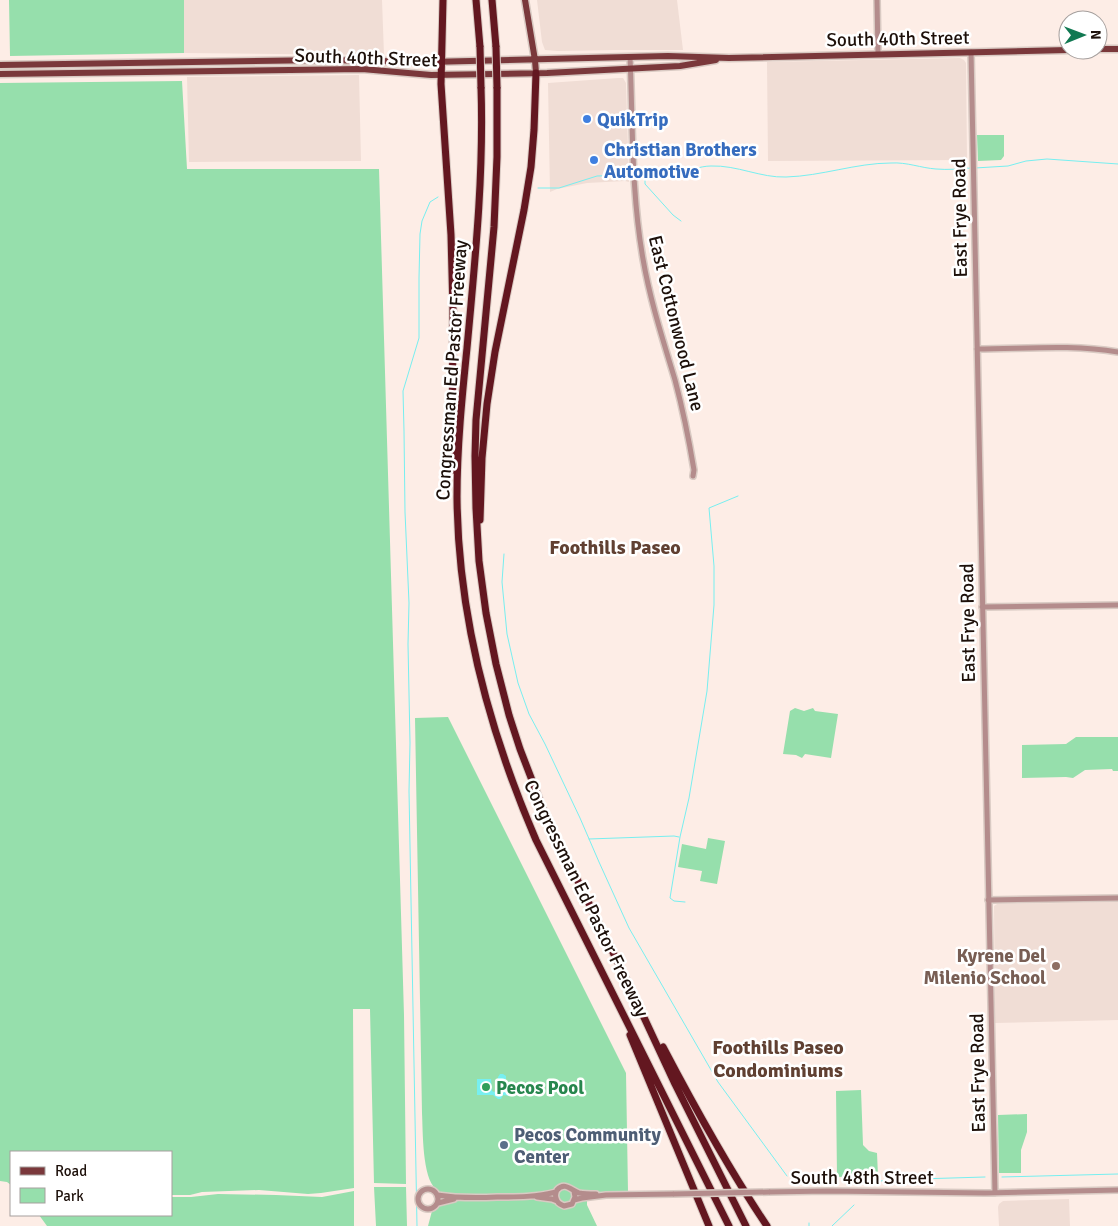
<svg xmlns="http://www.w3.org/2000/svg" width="1118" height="1226" font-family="Signika,sans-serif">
<rect width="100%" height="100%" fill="#fdede6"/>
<!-- built -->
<path fill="#f0ddd5" d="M 184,0 L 382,0 L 384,55 L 184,53 Z
M 537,0 L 677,0 L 683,50 L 614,50 L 558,51 L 545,50 L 542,42 Z
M 960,58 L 964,60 L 966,63 L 967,160 L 768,161 L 767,62 Z
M 359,75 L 361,161 L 189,162 L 187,77 Z
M 618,78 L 623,78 L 626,83 L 629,182 L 625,181 L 587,183 L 557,189 L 550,192 L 548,83 Z
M 1118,902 L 1118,1020 L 995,1023 L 994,906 L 997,904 Z
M 1069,1199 L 1070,1226 L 999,1226 L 998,1207 L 999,1204 L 1003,1201 Z"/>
<!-- green -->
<path fill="#96dfac" d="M 9,0 L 184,0 L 184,53 L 10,56 Z
M 182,81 L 187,169 L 379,169 L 404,1015 L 406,1184 L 374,1183 L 370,1009 L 353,1009 L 354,1188 L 321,1193 L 308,1194 L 259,1190 L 202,1192 L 190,1195 L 171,1195 L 171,1152 L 11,1152 L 11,1185 L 7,1182 L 0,1181 L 0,83 Z
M 977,135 L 1004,135 L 1004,156 L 1001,160 L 978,161 Z
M 795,708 L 804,711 L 813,708 L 815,711 L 838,714 L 831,758 L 805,754 L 802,758 L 796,755 L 783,754 L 790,711 Z
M 448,717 L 626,1073 L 628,1192 L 587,1192 L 587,1205 L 597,1226 L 428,1226 L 432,1211 L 436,1208 L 436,1189 C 422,1178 423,1131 422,1113 L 415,718 Z
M 1076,737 L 1118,737 L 1118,771 L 1113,771 L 1112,769 L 1085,770 L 1073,778 L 1066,777 L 1022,778 L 1022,745 L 1066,744 Z
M 708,838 L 725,841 L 717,884 L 700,881 L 702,871 L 678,867 L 682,844 L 706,849 Z
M 861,1090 L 863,1145 L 869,1151 L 877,1153 L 878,1176 L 837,1177 L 836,1091 Z
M 1027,1114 L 1027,1132 L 1021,1150 L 1021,1173 L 999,1173 L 998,1115 Z
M 374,1187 L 406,1187 L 407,1226 L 376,1226 Z
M 354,1191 L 354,1226 L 47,1226 L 39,1215 L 171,1215 L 171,1197 L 191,1197 L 218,1194 L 276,1195 L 322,1197 Z"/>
<!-- water -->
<path fill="#77eff0" d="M 500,1074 L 503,1074 L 506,1076 L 506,1085 L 509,1088 L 513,1089 L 515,1092 L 514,1095 L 511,1096 L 503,1095 L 501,1099 L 498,1099 L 493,1095 L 477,1095 L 477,1079 L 491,1079 L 492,1091 L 494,1092 L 497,1090 L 498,1077 Z"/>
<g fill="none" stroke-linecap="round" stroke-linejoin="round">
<!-- stream -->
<path stroke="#77eff0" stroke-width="1" d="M 975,168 L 1008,166 L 1026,161 L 1047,159 L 1118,164
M 636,175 C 650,174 664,176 678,173 C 689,171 700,166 711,166 C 737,165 761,178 786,177 C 822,176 856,163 891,163 C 907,162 921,168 936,169 C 948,170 959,169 971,168
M 645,175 L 645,184 L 673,215 L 681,221
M 538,188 L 559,188 L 597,176 L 632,175
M 504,554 L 502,582 L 507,634 L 518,683 L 529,714 L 545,744 L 580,818 L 599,862 L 629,928 L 718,1082 L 787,1176
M 589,839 L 674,836 L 679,837
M 685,902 L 674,901 L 670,898 L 680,837 L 689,798 L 707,691 L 714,605 L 714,566 L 709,508 L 738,496
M 1002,1177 L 1118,1174
M 880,1181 L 918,1179 L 985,1177
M 809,1223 L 809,1226
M 417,1226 L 409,791 L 410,743 L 408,644 L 409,603 L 405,512 L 404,431 L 403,391 L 419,338 L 419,278 L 420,234 L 422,221 L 430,202 L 438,197
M 832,1226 L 854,1205"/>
<!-- minor casing -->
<g stroke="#d9cac3" stroke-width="8">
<path id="minor" d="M 877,0 L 878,54
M 971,52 L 995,1193
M 630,57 C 633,125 631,191 643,259 C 650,300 663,340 675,380 C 683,410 689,440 694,470 L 693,476
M 977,349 C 1024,349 1071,344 1118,352
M 982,607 L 1118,605
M 988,900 L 1118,898
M418 1199a10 10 0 1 1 20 0a10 10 0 1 1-20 0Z
M 574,1191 L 575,1197 L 572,1204 L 564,1206 C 560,1204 557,1203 556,1198 C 555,1195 556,1192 557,1190 C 565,1181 572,1191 579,1193 C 585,1194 590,1194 596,1194
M 769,1192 L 827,1191 L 985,1193 L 1118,1190
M 437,1195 C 457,1198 477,1198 497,1197 C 517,1197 537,1197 556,1192
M 537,1197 L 552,1199 L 557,1201
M 574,1200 L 582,1198 L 606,1195 L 674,1194
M 438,1203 L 454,1199"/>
</g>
<!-- major casing -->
<g stroke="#d9cac3" stroke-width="9">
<path id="major" d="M 525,0 L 535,60 L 536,73
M 1098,49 L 1118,49
M 0,65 L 326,60 L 430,62 L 668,56 L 729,58 L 1068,50
M 0,74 L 362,69 L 431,75 L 547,73 L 680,66 L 716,60"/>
</g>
<!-- highway casing -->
<g stroke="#d9cac3" stroke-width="9">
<path id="highway" d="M 443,0 L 441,84 L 451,235 L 453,311 L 452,454 L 454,470
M 476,0 L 480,47
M 492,0 L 496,47
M 481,87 C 484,174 475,261 467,348 C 462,397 457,447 457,497 C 458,616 489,731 536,840 L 729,1226
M 497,87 L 497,157 L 494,227 L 476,420 L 475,456 L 476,508 L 479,561 L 486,613 L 496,664 L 509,715 L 520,749 L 545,814 L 627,981 L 675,1084 L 746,1226
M 480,520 L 482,458 L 487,404 L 495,352 L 524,210 L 531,167 L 534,130 L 536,73
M 630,1035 L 709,1226
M 663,1047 C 695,1108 728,1168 767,1226"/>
</g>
<!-- minor -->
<use href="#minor" stroke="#b48c8c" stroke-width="5"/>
<!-- major -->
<use href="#major" stroke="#7a383b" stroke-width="6"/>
<!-- highway -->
<use href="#highway" stroke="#631720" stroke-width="7"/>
<!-- minor-bridge casing -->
<g stroke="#d9cac3" stroke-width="8" stroke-linecap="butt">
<path id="minor-bridge" d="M 674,1194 L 769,1192"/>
</g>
<!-- highway-bridge casing -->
<g stroke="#d9cac3" stroke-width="9" stroke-linecap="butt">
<path id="highway-bridge" d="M 480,47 L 481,87
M 496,47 L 497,87"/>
</g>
<!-- minor-bridge -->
<use href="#minor-bridge" stroke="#b48c8c" stroke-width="5"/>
<!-- highway-bridge -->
<use href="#highway-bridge" stroke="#631720" stroke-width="7"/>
</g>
<!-- markers -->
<g fill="#3f7fe0" stroke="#fff" stroke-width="2">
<circle cx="587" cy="119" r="5"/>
<circle cx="594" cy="160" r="5"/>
</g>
<circle fill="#8d6e63" stroke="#fff" stroke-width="2" cx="1056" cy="966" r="5"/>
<circle fill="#2e9e5b" stroke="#fff" stroke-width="2" cx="486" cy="1087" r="5"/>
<circle fill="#5c6f8a" stroke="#fff" stroke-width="2" cx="504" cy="1145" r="5"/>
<g text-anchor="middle" stroke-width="5" stroke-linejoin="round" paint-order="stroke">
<!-- street labels -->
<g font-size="19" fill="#1d100a" stroke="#fff">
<text transform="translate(898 38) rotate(-1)" y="7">South 40th Street</text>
<text transform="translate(366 57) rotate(2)" y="7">South 40th Street</text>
<text transform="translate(959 218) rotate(-91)" y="7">East Frye Road</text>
<text transform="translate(677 323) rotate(76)" y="7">East Cottonwood Lane</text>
<text transform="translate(451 370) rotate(-86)" y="7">Congressman Ed Pastor Freeway</text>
<text transform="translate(967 623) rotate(-91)" y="7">East Frye Road</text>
<text transform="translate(587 898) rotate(64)" y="7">Congressman Ed Pastor Freeway</text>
<text transform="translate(977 1073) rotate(-91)" y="7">East Frye Road</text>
<text x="862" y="1184">South 48th Street</text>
</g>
<!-- shop labels -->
<g font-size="19" font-weight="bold" fill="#366cbe" stroke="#fff" text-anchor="start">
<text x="597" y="126">QuikTrip</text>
<text x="604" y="156">Christian Brothers<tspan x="604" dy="22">Automotive</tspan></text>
</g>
<!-- education labels -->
<g font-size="19" font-weight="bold" fill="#785e54" stroke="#fff" text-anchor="end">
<text x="1046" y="962">Kyrene Del<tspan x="1046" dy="22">Milenio School</tspan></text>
</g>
<!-- leisure labels -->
<g font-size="19" font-weight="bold" fill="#27864d" stroke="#fff" text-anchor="start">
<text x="496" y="1094">Pecos Pool</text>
</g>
<!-- service labels -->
<g font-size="19" font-weight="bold" fill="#4e5e75" stroke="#fff" text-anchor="start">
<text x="514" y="1141">Pecos Community<tspan x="514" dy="22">Center</tspan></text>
</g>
<!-- neighbourhood labels -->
<g font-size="20" font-weight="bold" fill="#604032" stroke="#fff">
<text x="615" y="554">Foothills Paseo</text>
<text x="778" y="1054">Foothills Paseo<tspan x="778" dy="23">Condominiums</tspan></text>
</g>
</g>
<!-- legend -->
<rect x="10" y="1151" width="162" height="65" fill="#ffffff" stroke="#a59f9d"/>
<rect x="20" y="1167" width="25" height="8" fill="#7a383b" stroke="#a59f9d"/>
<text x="55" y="1176" font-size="15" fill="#1d100a">Road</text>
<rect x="20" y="1188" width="25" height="15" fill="#96dfac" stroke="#a59f9d"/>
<text x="55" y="1201" font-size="15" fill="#1d100a">Park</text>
<!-- north arrow -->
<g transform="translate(1083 35) rotate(89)"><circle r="24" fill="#ffffff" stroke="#a59f9d"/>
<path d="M0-4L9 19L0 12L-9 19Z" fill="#117952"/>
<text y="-8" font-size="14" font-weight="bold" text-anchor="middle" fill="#1d100a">N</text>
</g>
</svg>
